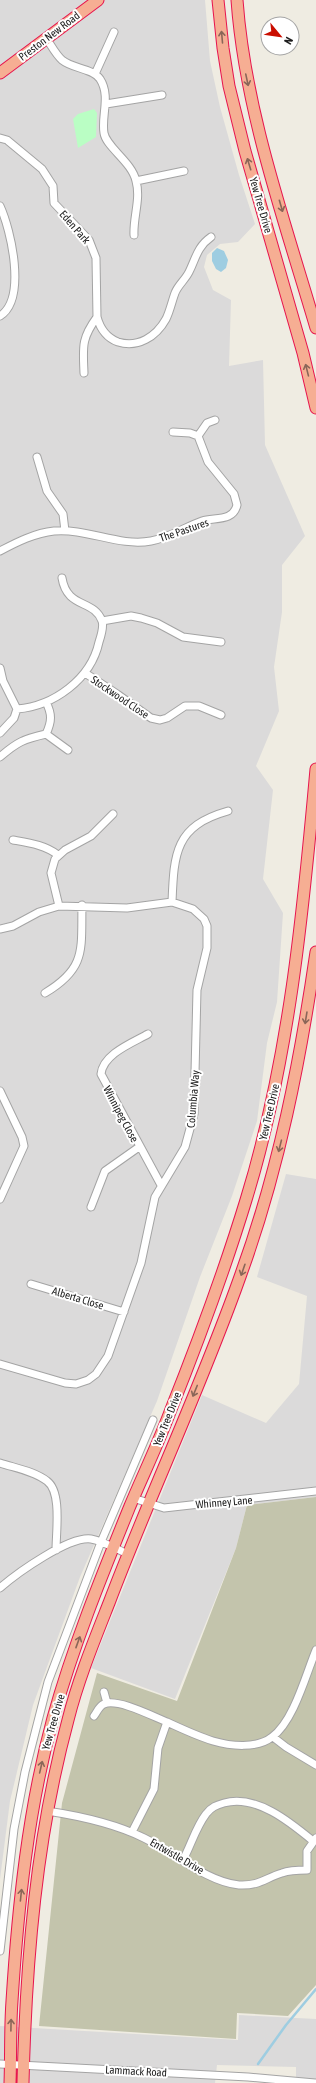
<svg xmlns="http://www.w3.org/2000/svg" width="316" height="2083" font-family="'Asap Condensed',sans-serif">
<rect width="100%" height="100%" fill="#efece2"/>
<!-- residential -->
<path fill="#dbdada" d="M 0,0 L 205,0 L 210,61 L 220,107 L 239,175 L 255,224 L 238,242 L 220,244 L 207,255 L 204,267 L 213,290 L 231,300 L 229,366 L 263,360 L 265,445 L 305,536 L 282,565 L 282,612 L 274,667 L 279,711 L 256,766 L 273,790 L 263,879 L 283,913 L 277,1002 L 267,1043 L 257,1121 L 232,1196 L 200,1277 L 157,1401 L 80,1577 L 33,1705 L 10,1801 L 0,1879 Z
M 286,1174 L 316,1179 L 316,1497 L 247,1505 L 236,1548 L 175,1699 L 91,1668 L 202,1395 L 266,1423 L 299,1384 L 307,1296 L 257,1277 Z
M 239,2015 L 316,2019 L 316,2083 L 296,2083 L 296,2067 L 217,2065 L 215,2083 L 0,2083 L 0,2026 L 238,2040 Z"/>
<!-- construction -->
<path fill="#c3c4ac" d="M 316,1497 L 316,1985 L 288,2016 L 237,2013 L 236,2039 L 39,2026 L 62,1803 L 97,1673 L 177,1701 L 236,1548 L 247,1505 Z"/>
<!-- park -->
<path fill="#bafec4" d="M 94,109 L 97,113 L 96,137 L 78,148 L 73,119 L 78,114 Z"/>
<!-- water -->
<path fill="#9ecde1" d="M 217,248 L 224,251 L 228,260 L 226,268 L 221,272 L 216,269 L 212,261 L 212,253 Z"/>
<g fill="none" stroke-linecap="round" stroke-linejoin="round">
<!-- stream -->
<path stroke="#9ecde1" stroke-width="2.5" d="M 258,2064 L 286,2025 L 316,1989"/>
<!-- minor casing -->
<g stroke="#a4a4a4" stroke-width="9">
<path id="minor" d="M 46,38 C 51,45 56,55 62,60 C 73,69 92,68 100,79 C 111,96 101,116 104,133 C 106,147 132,162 136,181 C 141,199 133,217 134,235
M 95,74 L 114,32
M 106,104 L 162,95
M 0,138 L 7,140 L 42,169 L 53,186 L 54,203 L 89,240 L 96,258 L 97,317 C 100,328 107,338 118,342 C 138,348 156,337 166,319 C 170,311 172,301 175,293 C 178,285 185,280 189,272 C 196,258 197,247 211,237
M 136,181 L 184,171
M 0,206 C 11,230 27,299 0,316
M 84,373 C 83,347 81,339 97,317
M 198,436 L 207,423 L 215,420
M 37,457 L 47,491 L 63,514 L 65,531
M 0,551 C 17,542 35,533 54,531 C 87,528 119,547 151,541 C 169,538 185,527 202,521 C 215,517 233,522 237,505 L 234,494 L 208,462 L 198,436 L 190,433 L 173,432
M 102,621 L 131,616 L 141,618 L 157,623 L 183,637 L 221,642
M 0,668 L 3,681 L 17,709 L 14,718 L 0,733
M 85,673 L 117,694 L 151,718 L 160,720 L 167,718 L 185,706 L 199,706 L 221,715
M 17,709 C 54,706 91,679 99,642 C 101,636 104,627 102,621 C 94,599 67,609 62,578
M 46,734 L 68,750
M 0,757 C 17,742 24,739 46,734 C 52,721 52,714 46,702
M 13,840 C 30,843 45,845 58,855
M 172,902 C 174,853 175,826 228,811
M 59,906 L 51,873 L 55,859 L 65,850 L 91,836 L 113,814
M 0,929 L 13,926 L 39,912 L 59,906 L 127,908 L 172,902 L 193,909 L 204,919 L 207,926 L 207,948 L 197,990 L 194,1114 L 185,1147 L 155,1197 L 141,1263 L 108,1356 L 96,1374 L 88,1380 L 76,1384 L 65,1383 L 0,1364
M 45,993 C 87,968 81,949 82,905
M 148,1034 C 132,1043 103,1054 101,1074 L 161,1185
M 0,1091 L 22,1137 L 24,1146 L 0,1199
M 91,1207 L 105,1171 L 139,1147
M 31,1284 L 124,1312
M 0,1463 C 15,1468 34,1471 47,1481 C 62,1492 56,1532 56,1550
M 133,1498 L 164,1508 L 316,1491
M 0,1588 C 17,1573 69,1536 91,1539 C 103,1541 116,1549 128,1554
M 104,1692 L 107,1703
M 94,1716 C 97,1712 99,1706 104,1704 C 118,1698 154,1717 167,1722
M 273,1737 L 286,1747 L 316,1765
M 47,1811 C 80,1816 114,1823 144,1838 C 173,1852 207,1882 239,1885 C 260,1886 265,1878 282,1873 C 290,1870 298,1870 307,1870 L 307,1851 L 316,1838
M 132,1832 L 154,1789 L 158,1748 L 167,1722 C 182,1729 197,1736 213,1741 C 230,1746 257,1749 272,1737 C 294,1721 306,1674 316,1650
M 183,1860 C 191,1845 196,1827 206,1814 C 211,1807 217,1805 224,1803 C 256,1794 290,1822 313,1841
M 0,1951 L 14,1829 L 25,1772 L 48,1682 L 101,1542 L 153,1420
M 0,2064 L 248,2077 L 315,2083"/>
</g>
<!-- trunk casing -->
<g stroke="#e7154e" stroke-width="13">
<path id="trunk" d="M 218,0 L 223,48 L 229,86 L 245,151 L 303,353 L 316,408
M 237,0 C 245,111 285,222 316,328
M 0,73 L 98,0
M 10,2083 C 11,2056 10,2028 12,2001 C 18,1906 28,1810 53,1718 C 73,1646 102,1575 130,1506 C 143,1475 158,1444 170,1412 C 198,1342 224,1272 246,1200 C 289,1060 303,914 316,769
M 23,2083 C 26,1961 36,1838 68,1720 C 78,1680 94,1641 109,1603 C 151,1492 202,1385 241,1274 C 279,1169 300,1062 316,952"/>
</g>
<!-- minor -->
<use href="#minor" stroke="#fff" stroke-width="7"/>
<!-- trunk -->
<use href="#trunk" stroke="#f6ae93" stroke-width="11"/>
</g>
<!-- one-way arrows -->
<defs><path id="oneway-shaft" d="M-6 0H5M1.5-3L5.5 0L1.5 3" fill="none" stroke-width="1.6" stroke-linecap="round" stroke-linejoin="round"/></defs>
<g stroke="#8a6658">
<use href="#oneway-shaft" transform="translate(222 37) rotate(-95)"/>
<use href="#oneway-shaft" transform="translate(247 80) rotate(78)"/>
<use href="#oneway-shaft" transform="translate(249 164) rotate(-107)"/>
<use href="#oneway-shaft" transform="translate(281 206) rotate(74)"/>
<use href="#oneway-shaft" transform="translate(307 370) rotate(-104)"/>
<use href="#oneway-shaft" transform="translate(306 1018) rotate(99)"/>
<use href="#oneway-shaft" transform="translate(280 1146) rotate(104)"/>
<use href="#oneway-shaft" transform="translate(243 1270) rotate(109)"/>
<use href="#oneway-shaft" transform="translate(195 1391) rotate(112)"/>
<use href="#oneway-shaft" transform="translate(78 1642) rotate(-70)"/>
<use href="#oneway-shaft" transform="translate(41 1767) rotate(-77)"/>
<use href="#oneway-shaft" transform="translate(21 1895) rotate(-84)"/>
<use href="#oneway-shaft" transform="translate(11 2025) rotate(-89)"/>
</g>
<g text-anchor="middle" stroke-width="4" stroke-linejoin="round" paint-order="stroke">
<!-- street labels -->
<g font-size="11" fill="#1d1d1d" stroke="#fff">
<text transform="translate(49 36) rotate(-37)" y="4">Preston New Road</text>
<text transform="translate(261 205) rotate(74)" y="4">Yew Tree Drive</text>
<text transform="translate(75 227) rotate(49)" y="4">Eden Park</text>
<text transform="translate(184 530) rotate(-19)" y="4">The Pastures</text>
<text transform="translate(120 697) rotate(34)" y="4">Stockwood Close</text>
<text transform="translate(193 1099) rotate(-85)" y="4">Columbia Way</text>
<text transform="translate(269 1112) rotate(-77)" y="4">Yew Tree Drive</text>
<text transform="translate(121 1114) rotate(62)" y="4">Winnipeg Close</text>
<text transform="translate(78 1298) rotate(17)" y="4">Alberta Close</text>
<text transform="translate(167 1419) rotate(-68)" y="4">Yew Tree Drive</text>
<text transform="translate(224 1502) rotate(-5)" y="4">Whinney Lane</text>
<text transform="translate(53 1722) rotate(-74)" y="4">Yew Tree Drive</text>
<text transform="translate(177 1856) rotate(30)" y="4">Entwistle Drive</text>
<text transform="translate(136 2071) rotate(3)" y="4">Lammack Road</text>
</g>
</g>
<!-- north arrow -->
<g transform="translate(280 36) rotate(119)"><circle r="19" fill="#ffffff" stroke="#a5a5a5"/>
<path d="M0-3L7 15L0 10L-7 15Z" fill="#ca0e00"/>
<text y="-6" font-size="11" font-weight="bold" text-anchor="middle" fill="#1d1d1d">N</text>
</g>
</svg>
